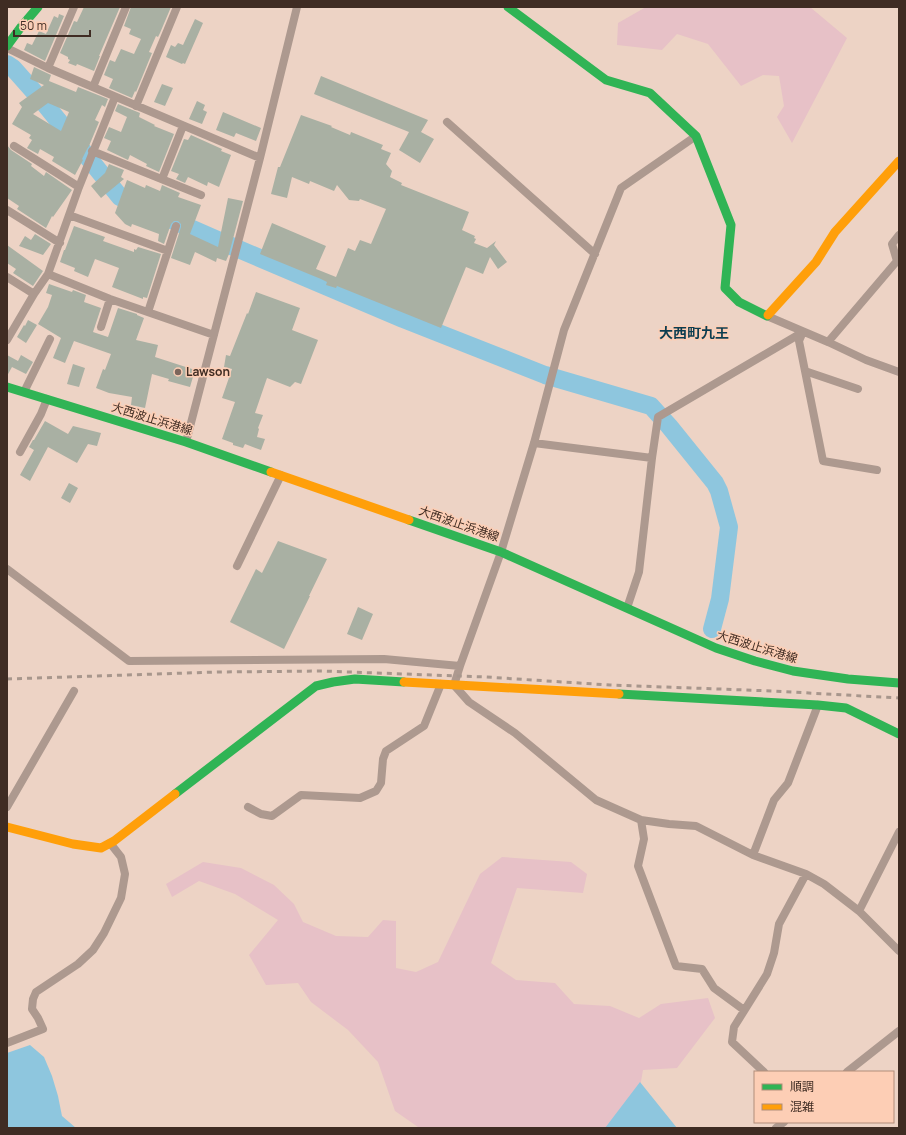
<svg xmlns="http://www.w3.org/2000/svg" width="906" height="1135" font-family="Manrope,'Noto Sans JP',sans-serif">
<rect width="100%" height="100%" fill="#edd3c5"/>
<!-- green -->
<path fill="#e7c1c7" d="M 646,7 L 810,7 L 847,38 L 792,143 L 777,117 L 784,106 L 779,76 L 763,75 L 741,86 L 708,44 L 677,34 L 662,50 L 617,45 L 618,23 Z
M 502,857 L 571,862 L 587,874 L 583,893 L 517,888 L 491,963 L 516,980 L 555,983 L 574,1004 L 610,1006 L 639,1018 L 661,1004 L 708,998 L 715,1018 L 677,1068 L 643,1070 L 633,1128 L 418,1128 L 418,1127 L 395,1111 L 378,1062 L 348,1030 L 311,1002 L 298,983 L 266,985 L 249,955 L 278,920 L 235,894 L 199,881 L 172,897 L 166,884 L 203,862 L 241,868 L 274,885 L 294,904 L 303,922 L 336,936 L 368,937 L 383,920 L 396,921 L 396,968 L 416,972 L 438,962 L 480,874 Z"/>
<!-- water -->
<path fill="#8ec6de" d="M 30,1045 L 44,1057 L 52,1076 L 58,1096 L 62,1116 L 76,1128 L 7,1128 L 7,1053 Z
M 640,1082 L 677,1128 L 605,1128 Z"/>
<g fill="none" stroke-linecap="round" stroke-linejoin="round">
<!-- river -->
<path stroke="#8ec6de" stroke-width="18" d="M 7,64 L 13,68 L 44,103 L 120,197 L 149,210 L 229,245 L 403,319 L 545,375 L 651,406 L 669,426 L 715,483 L 719,491 L 729,527 L 720,599 L 712,629"/>
</g>
<!-- building -->
<path fill="#a9b0a3" fill-rule="evenodd" d="M 84,7 L 120,7 L 99,56 L 100,56 L 94,71 L 77,64 L 76,66 L 68,63 L 70,60 L 68,59 L 68,57 L 60,53 L 74,21 L 77,22 Z
M 131,7 L 171,7 L 160,33 L 158,37 L 156,36 L 149,52 L 152,53 L 136,92 L 135,91 L 132,98 L 109,88 L 113,79 L 104,75 L 110,60 L 115,62 L 121,49 L 134,54 L 141,39 L 129,34 L 131,29 L 124,26 Z
M 59,14 L 64,16 L 45,61 L 24,50 L 27,43 L 32,45 L 39,31 L 46,34 L 54,16 L 58,18 Z
M 195,19 L 203,23 L 185,64 L 183,63 L 182,64 L 166,57 L 171,45 L 175,47 L 178,43 L 183,45 Z
M 34,67 L 51,75 L 49,81 L 76,92 L 78,87 L 108,99 L 105,107 L 102,105 L 95,120 L 99,122 L 89,146 L 87,149 L 82,159 L 83,160 L 75,175 L 52,161 L 54,157 L 40,149 L 38,154 L 27,148 L 32,140 L 29,138 L 31,135 L 12,124 L 22,107 L 19,103 L 44,85 L 30,79 ZM 48,103 L 69,112 L 61,131 L 33,114 Z
M 321,76 L 428,120 L 421,132 L 434,139 L 420,163 L 399,150 L 409,132 L 314,94 Z
M 162,84 L 173,88 L 165,106 L 154,102 Z
M 197,101 L 205,105 L 203,110 L 207,112 L 202,124 L 189,119 Z
M 118,104 L 140,113 L 139,117 L 155,125 L 154,126 L 174,134 L 159,172 L 146,166 L 147,164 L 130,155 L 128,160 L 107,150 L 111,141 L 104,138 L 109,127 L 121,132 L 127,117 L 115,111 Z
M 223,112 L 261,128 L 256,141 L 236,133 L 234,137 L 216,130 Z
M 301,115 L 332,126 L 331,127 L 350,135 L 351,132 L 383,145 L 381,149 L 391,153 L 386,164 L 392,171 L 390,177 L 402,183 L 401,185 L 469,212 L 462,230 L 475,236 L 474,238 L 476,239 L 474,243 L 487,248 L 496,241 L 494,245 L 507,262 L 498,269 L 490,257 L 483,274 L 466,267 L 441,328 L 337,286 L 336,288 L 326,285 L 327,282 L 321,279 L 260,254 L 272,223 L 326,246 L 316,269 L 336,277 L 348,248 L 355,251 L 360,240 L 371,244 L 386,209 L 360,199 L 359,201 L 349,200 L 337,185 L 334,191 L 310,181 L 309,184 L 292,177 L 287,198 L 271,194 L 278,167 L 280,167 Z
M 191,135 L 222,149 L 221,151 L 231,155 L 219,187 L 208,182 L 207,186 L 188,177 L 185,183 L 176,179 L 179,174 L 171,171 L 184,139 L 188,140 Z
M 7,145 L 11,150 L 32,164 L 31,166 L 44,176 L 46,172 L 72,190 L 53,217 L 52,216 L 46,228 L 17,209 L 19,206 L 7,198 Z
M 109,164 L 124,170 L 121,177 L 124,179 L 101,198 L 91,186 L 105,173 Z
M 127,180 L 145,188 L 146,185 L 160,191 L 162,185 L 180,193 L 178,197 L 201,205 L 190,234 L 218,247 L 228,198 L 243,201 L 229,254 L 226,261 L 217,258 L 216,262 L 195,252 L 190,265 L 171,258 L 181,227 L 181,224 L 178,221 L 174,221 L 171,224 L 164,244 L 158,241 L 159,234 L 132,224 L 131,227 L 125,224 L 115,213 Z
M 74,226 L 105,237 L 103,241 L 134,252 L 134,249 L 136,250 L 138,247 L 161,254 L 147,298 L 143,297 L 143,299 L 112,287 L 119,268 L 95,259 L 88,277 L 74,271 L 75,268 L 60,262 L 64,250 L 65,250 Z
M 35,234 L 51,244 L 43,255 L 19,246 L 25,236 L 31,240 Z
M 7,245 L 43,271 L 33,286 L 13,273 L 16,269 L 7,263 Z
M 49,284 L 72,292 L 73,290 L 86,295 L 84,302 L 101,308 L 93,332 L 108,337 L 118,308 L 137,314 L 137,315 L 144,318 L 136,340 L 158,345 L 155,357 L 195,370 L 190,387 L 168,381 L 169,379 L 152,374 L 145,408 L 131,405 L 132,397 L 109,393 L 96,388 L 103,369 L 105,370 L 111,354 L 74,341 L 65,363 L 53,358 L 61,338 L 38,324 L 48,307 L 52,295 L 46,293 Z
M 256,292 L 300,308 L 292,330 L 318,340 L 301,384 L 295,382 L 290,387 L 267,378 L 255,413 L 263,415 L 258,428 L 259,429 L 257,437 L 265,439 L 261,450 L 245,444 L 243,448 L 233,445 L 233,443 L 222,439 L 235,402 L 222,398 L 232,369 L 224,367 L 226,355 L 230,356 L 247,313 L 248,314 Z
M 28,320 L 37,325 L 26,343 L 17,337 L 24,325 L 25,326 Z
M 7,355 L 18,361 L 21,355 L 33,362 L 26,374 L 12,367 L 7,376 Z
M 73,364 L 85,368 L 79,387 L 67,384 Z
M 45,421 L 68,434 L 73,426 L 101,433 L 97,446 L 88,444 L 77,463 L 48,447 L 30,481 L 20,475 L 34,450 L 29,447 L 33,440 L 34,440 Z
M 69,483 L 78,488 L 70,503 L 61,498 Z
M 278,541 L 327,559 L 309,596 L 310,596 L 284,649 L 230,622 L 256,569 L 262,573 Z
M 358,607 L 373,614 L 362,640 L 347,634 Z"/>
<g fill="none" stroke-linecap="round" stroke-linejoin="round">
<!-- street -->
<path stroke="#ad998f" stroke-width="8" d="M 7,48 L 48,68 L 260,158
M 48,68 L 74,7
M 93,87 L 126,7
M 136,106 L 177,7
M 447,122 L 595,254
M 696,136 L 621,188 L 564,330 L 534,443 L 501,552 L 460,666 L 454,685 L 469,702 L 515,733 L 596,800 L 641,820 L 669,824 L 696,826 L 753,855 L 806,874 L 824,884 L 859,911 L 899,951
M 14,146 L 79,187
M 92,151 L 201,195
M 162,179 L 183,126
M 7,210 L 60,243
M 69,215 L 168,251
M 48,274 L 110,299 L 214,335
M 7,277 L 34,294
M 148,312 L 176,226
M 767,316 L 828,342 L 866,360 L 899,372
M 101,327 L 110,299
M 803,332 L 799,341 L 823,461 L 877,470
M 7,340 L 34,294 L 48,274 L 79,187 L 115,97
M 828,342 L 897,261 L 892,244 L 899,235
M 805,371 L 858,389
M 24,392 L 50,339
M 186,442 L 260,158 L 297,7
M 534,443 L 652,458
M 20,452 L 41,414 L 47,399
M 237,566 L 281,475
M 7,569 L 129,661 L 384,659 L 460,666
M 627,608 L 639,572 L 652,458 L 658,417 L 803,332
M 7,807 L 74,691
M 248,807 L 261,814 L 272,816 L 301,795 L 360,798 L 376,791 L 381,783 L 383,759 L 386,751 L 424,726 L 441,684
M 641,820 L 644,839 L 638,866 L 676,966 L 702,969 L 714,988 L 744,1010
M 753,855 L 774,800 L 788,783 L 818,705
M 859,911 L 899,832
M 7,1043 L 43,1029 L 38,1018 L 32,1009 L 33,999 L 36,992 L 78,964 L 93,950 L 104,933 L 121,898 L 125,874 L 121,857 L 110,843
M 764,1072 L 732,1042 L 734,1027 L 767,974 L 774,953 L 779,924 L 806,874
M 847,1072 L 899,1031
M 776,1128 L 784,1122"/>
<!-- fast -->
<path stroke="#30b455" stroke-width="9" d="M 508,7 L 606,80 L 650,93 L 696,136 L 731,225 L 725,288 L 739,302 L 767,316 L 768,315
M 7,46 L 21,27 L 38,7
M 7,387 L 186,442 L 271,472
M 409,520 L 501,552 L 716,648 L 755,661 L 793,671 L 848,679 L 899,683
M 619,694 L 818,705 L 846,708 L 899,734
M 175,794 L 316,686 L 333,682 L 355,679 L 404,682"/>
<!-- slow -->
<path stroke="#ff9f0a" stroke-width="9" d="M 768,315 L 816,262 L 835,232 L 899,161
M 271,472 L 409,520
M 404,682 L 619,694
M 7,827 L 73,844 L 101,848 L 114,841 L 175,794"/>
<!-- rail -->
<path stroke="#a7968c" stroke-width="3" stroke-dasharray="5 5" stroke-linecap="butt" d="M 7,679 L 218,672 L 322,671 L 486,677 L 610,685 L 773,691 L 899,698"/>
</g>
<!-- markers -->
<circle fill="#7c665c" stroke="#fdceb5" stroke-width="1.5" cx="178" cy="372" r="4"/>
<g text-anchor="middle" stroke-width="3" stroke-linejoin="round" paint-order="stroke">
<!-- poi labels -->
<g font-size="12" font-weight="bold" fill="#3f2c23" stroke="#fdceb5" text-anchor="start">
<text x="186" y="376">Lawson</text>
</g>
<!-- street labels -->
<g font-size="12" fill="#3f2c23" stroke="#fdceb5">
<text transform="translate(152 419) rotate(17)" y="4">大西波止浜港線</text>
<text transform="translate(459 524) rotate(19)" y="4">大西波止浜港線</text>
<text transform="translate(757 647) rotate(17)" y="4">大西波止浜港線</text>
</g>
<!-- quarter labels -->
<g font-size="14" font-weight="bold" fill="#0c3d50" stroke="#fdceb5">
<text x="694" y="338">大西町九王</text>
</g>
</g>
<!-- border -->
<rect width="906" height="1135" fill="none" stroke="#3f2c23" stroke-width="16"/>
<!-- legend -->
<rect x="754" y="1071" width="140" height="52" fill="#fdceb5" stroke="#b18d7b"/>
<rect x="762" y="1084" width="20" height="6" fill="#30b455" stroke="#b18d7b"/>
<text x="790" y="1091" font-size="12" fill="#3f2c23">順調</text>
<rect x="762" y="1104" width="20" height="6" fill="#ff9f0a" stroke="#b18d7b"/>
<text x="790" y="1111" font-size="12" fill="#3f2c23">混雑</text>
<!-- scale -->
<path d="M14 30v6h76v-6" fill="none" stroke="#3f2c23" stroke-width="2"/>
<text x="20" y="30" font-size="12" fill="#3f2c23" stroke="#fdceb5" stroke-width="3" paint-order="stroke">50 m</text>
</svg>
